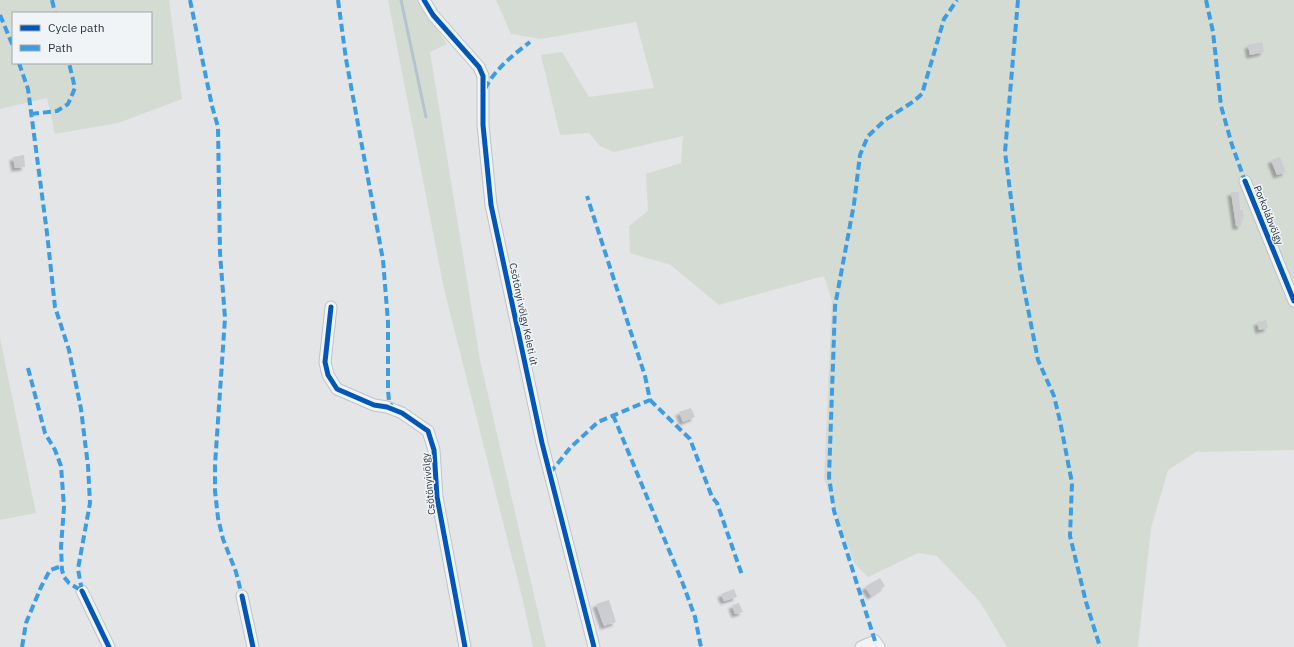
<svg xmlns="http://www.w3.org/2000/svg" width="1294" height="647" font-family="'IBM Plex Sans',sans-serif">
<defs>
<filter id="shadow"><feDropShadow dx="-3.5" dy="3.5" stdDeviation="1" flood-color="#0004"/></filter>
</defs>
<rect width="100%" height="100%" fill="#e3e5e7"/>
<!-- green -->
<path fill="#d4dbd3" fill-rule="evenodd" d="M 0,0 L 169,0 L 182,99 L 118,123 L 55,134 L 47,98 L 0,109 ZM 13,13 L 151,13 L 151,63 L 13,63 Z
M 388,0 L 417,0 L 447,44 L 430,52 L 480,360 L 546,647 L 533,647 L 523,601 L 444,289 Z
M 496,0 L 1294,0 L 1294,450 L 1196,452 L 1168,470 L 1151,528 L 1138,647 L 1007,647 L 980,602 L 937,556 L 918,553 L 868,577 L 854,563 L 824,479 L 832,301 L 824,276 L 719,305 L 671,265 L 630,253 L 629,226 L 648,211 L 646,174 L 681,163 L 683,136 L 614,152 L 600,146 L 589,133 L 560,135 L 541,55 L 562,52 L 589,97 L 654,88 L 636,22 L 541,39 L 511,34 Z
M 0,338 L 36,513 L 0,520 Z"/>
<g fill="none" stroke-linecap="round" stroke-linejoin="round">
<!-- stream -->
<path stroke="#b3c3d1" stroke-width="3" d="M 401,0 L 426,117"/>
</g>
<!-- building -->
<path fill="#cbcdd0" filter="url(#shadow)" d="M 1262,42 L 1264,52 L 1250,55 L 1248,45 Z
M 24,155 L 25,167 L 15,168 L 13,157 Z
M 1280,157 L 1286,172 L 1277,175 L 1271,160 Z
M 1231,192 L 1239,192 L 1240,210 L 1243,210 L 1244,219 L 1241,219 L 1241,226 L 1236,226 Z
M 1266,320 L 1268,328 L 1259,330 L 1257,322 Z
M 691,408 L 695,417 L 683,422 L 679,412 Z
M 880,578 L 885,586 L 871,596 L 865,587 Z
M 734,589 L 737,597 L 724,601 L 721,594 Z
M 609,600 L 616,622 L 604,626 L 596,604 Z
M 739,603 L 743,612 L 735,614 L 732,605 Z"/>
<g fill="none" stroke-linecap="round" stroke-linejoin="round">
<!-- minor casing -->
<g stroke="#c1c3c5" stroke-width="13">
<path id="minor" d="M 424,0 L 433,15 L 479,67 L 483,76 L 483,125 L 491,205 L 542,443 L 594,647
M 1245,181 L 1294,301
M 331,307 L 325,362 L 328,375 L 337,389 L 374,405 L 387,407 L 402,413 L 428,431 L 434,450 L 437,497 L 465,647
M 82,591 L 109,647
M 242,596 L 253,647
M 861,647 L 875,641 L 879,647"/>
</g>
<!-- minor -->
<use href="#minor" stroke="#f2f3f5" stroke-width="11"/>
<!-- quiet -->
<path stroke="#3d9de3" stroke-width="4" stroke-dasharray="8 4" stroke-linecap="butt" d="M 52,0 L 55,13
M 190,0 L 212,106 L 218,127 L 220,253 L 225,318 L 215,465 L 215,491 L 218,518 L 223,539 L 236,572 L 242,596
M 338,0 L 346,59 L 383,260 L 388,322 L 388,390 L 389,401 L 393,409
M 1018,0 L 1005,152 L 1020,268 L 1038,360 L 1054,396 L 1060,421 L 1072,483 L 1070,536 L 1086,602 L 1100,647
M 1206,0 L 1213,32 L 1221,106 L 1232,145 L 1245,181
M 0,15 L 13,46
M 19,63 L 28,89 L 47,233 L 55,307 L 69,350 L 81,409 L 88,466 L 90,503 L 78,569 L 82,591
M 485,89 C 495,69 513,55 530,42
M 31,114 L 57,111 L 68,104 L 75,88 L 69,63
M 28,368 L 45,433 L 55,450 L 61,466 L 64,507 L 61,547 L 62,570 L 64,577 L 69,583 L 82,591
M 650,400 L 690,439 L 712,497 L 717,503 L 742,575
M 613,415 L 683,584 L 695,617 L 701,647
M 550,473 L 570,448 L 598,422 L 650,400 L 645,376 L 587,196
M 875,641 L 834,511 L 829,477 L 835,306 L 854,204 L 860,155 L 868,136 L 885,120 L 914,101 L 922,94 L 944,19 L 957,0
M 22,647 L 26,623 L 41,587 L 50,570 L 62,566"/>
<!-- cycleway casing -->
<g stroke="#f1f4f7" stroke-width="8">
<path id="cycleway" d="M 424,0 L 433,15 L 479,67 L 483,76 L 483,125 L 491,205 L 542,443 L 594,647
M 1245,181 L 1294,301
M 331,307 L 325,362 L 328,375 L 337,389 L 374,405 L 387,407 L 402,413 L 428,431 L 434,450 L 437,497 L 465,647
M 82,591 L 109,647
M 242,596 L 253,647"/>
</g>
<!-- cycleway -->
<use href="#cycleway" stroke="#0057b8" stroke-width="5"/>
</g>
<g text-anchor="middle" stroke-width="3" stroke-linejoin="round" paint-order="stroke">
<!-- street labels -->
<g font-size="10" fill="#2a3440" stroke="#f1f4f7">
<text transform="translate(1269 215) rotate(68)" y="4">Porkolábvölgy</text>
<text transform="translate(524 314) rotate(78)" y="4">Csötönyi völgy Keleti út</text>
<text transform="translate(428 484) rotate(-96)" y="4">Csötönyivölgy</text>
</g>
</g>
<!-- legend -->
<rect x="12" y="12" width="140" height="52" fill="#f1f4f7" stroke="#a1a7ae"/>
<rect x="20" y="25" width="20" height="6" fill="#0057b8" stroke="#a1a7ae"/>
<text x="48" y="32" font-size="12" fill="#2a3440">Cycle path</text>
<rect x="20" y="45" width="20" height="6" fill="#3d9de3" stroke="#a1a7ae"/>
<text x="48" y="52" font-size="12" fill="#2a3440">Path</text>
</svg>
